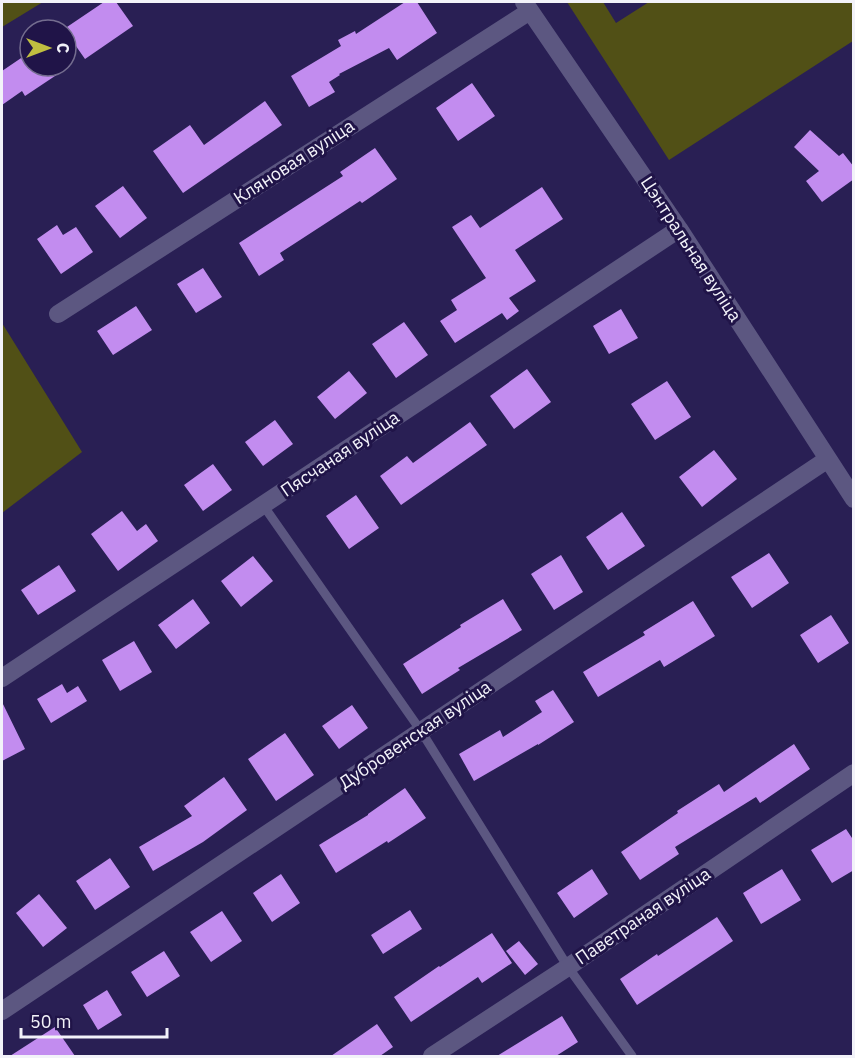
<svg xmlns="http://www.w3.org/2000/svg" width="855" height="1058" font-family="'IBM Plex Sans',sans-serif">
<rect width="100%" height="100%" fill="#291f54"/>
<!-- grass -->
<path fill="#515016" d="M 2,2 L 43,2 L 2,27 Z
M 567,2 L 603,2 L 616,23 L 649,2 L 853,2 L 853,41 L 669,160 Z
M 2,323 L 82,452 L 2,513 Z"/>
<!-- building -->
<path fill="#c28cef" d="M 104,2 L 116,2 L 133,26 L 85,59 L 64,29 Z
M 405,2 L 417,2 L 437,33 L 397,60 L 389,48 L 339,74 L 340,75 L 329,82 L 335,92 L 309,107 L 291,76 L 341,46 L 338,40 L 355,31 L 356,34 Z
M 30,52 L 30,66 L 70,66 L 25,96 L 22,91 L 2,105 L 2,71 Z
M 472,83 L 495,116 L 458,141 L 436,108 Z
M 265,101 L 282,125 L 183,193 L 153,151 L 190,125 L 204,145 Z
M 810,130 L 839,156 L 843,153 L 854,167 L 854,179 L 822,202 L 806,181 L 819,171 L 794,147 Z
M 375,148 L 397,179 L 362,203 L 360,201 L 280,253 L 284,260 L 259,276 L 239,243 L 343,176 L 340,172 Z
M 123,186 L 147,218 L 120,238 L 95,206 Z
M 542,187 L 563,219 L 515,250 L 536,281 L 509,298 L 519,311 L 507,320 L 502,313 L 455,343 L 440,321 L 457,310 L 451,300 L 486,278 L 452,227 L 471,215 L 480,228 Z
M 57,225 L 63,235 L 76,227 L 93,252 L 61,274 L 37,239 Z
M 203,268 L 222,297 L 196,313 L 177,284 Z
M 136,306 L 152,330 L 113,355 L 97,331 Z
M 621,309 L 638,338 L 609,354 L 593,326 Z
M 404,322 L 428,355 L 396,378 L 372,344 Z
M 527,369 L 551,402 L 514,429 L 490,396 Z
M 349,371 L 367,393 L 335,419 L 317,397 Z
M 667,381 L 691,417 L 655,440 L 631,404 Z
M 275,420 L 293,444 L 263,466 L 245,442 Z
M 470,422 L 487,445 L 401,505 L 380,476 L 407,456 L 413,463 Z
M 714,450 L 737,479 L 702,507 L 679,477 Z
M 213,464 L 232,490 L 203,511 L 184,485 Z
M 356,495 L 379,528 L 349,549 L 326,516 Z
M 122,511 L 137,531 L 146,524 L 158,541 L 118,571 L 91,534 Z
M 622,512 L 645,546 L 608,570 L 586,537 Z
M 769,553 L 789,583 L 752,608 L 731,577 Z
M 561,555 L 583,592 L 554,610 L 531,574 Z
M 253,556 L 273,581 L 241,607 L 221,581 Z
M 59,565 L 76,591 L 38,615 L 21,590 Z
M 193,599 L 210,623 L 176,649 L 158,625 Z
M 503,599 L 522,630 L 458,668 L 460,670 L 422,694 L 403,664 L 461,627 L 460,625 Z
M 693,601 L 715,636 L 664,667 L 660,660 L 598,697 L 583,672 L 645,635 L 643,632 Z
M 831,615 L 849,643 L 818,663 L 800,635 Z
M 134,641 L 152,672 L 120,691 L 102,660 Z
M 62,684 L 67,693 L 78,686 L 87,701 L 51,723 L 37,699 Z
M 553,690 L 574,722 L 538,745 L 538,744 L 474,781 L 459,754 L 500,730 L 503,737 L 542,712 L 535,701 Z
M 2,702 L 25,749 L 2,761 Z
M 352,705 L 368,728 L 339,749 L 322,726 Z
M 285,733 L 314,775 L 276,801 L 248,759 Z
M 794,744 L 810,769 L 760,803 L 756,797 L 675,847 L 679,854 L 640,880 L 621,852 L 678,813 L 677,811 L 719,784 L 724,792 Z
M 224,777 L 247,810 L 203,842 L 153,871 L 139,847 L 192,816 L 184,806 Z
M 405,788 L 426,818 L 388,843 L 387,841 L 336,873 L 319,845 L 368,815 L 368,814 Z
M 846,829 L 854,841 L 854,870 L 832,883 L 811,850 Z
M 110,858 L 130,887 L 95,910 L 76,881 Z
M 592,869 L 608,894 L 574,918 L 557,893 Z
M 782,869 L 801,900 L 761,924 L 743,893 Z
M 281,874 L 300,903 L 272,922 L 253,893 Z
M 39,894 L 67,928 L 43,947 L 16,913 Z
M 410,910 L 422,929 L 383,954 L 371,935 Z
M 222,911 L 242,941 L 211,962 L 190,932 Z
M 717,917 L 733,941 L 637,1005 L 620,979 L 657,954 L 658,956 Z
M 492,933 L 512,963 L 482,983 L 478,977 L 411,1022 L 394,997 L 439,966 L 440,967 Z
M 519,941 L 538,964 L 525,975 L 506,951 Z
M 164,951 L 180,976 L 147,997 L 131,972 Z
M 107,990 L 122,1015 L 98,1030 L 83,1005 Z
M 562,1016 L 578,1042 L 556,1056 L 497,1056 Z
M 377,1024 L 393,1047 L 380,1056 L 331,1056 Z
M 55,1027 L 75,1056 L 10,1056 Z"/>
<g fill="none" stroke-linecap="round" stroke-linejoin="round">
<!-- service -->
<path stroke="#5c5781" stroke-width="9" d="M 263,505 L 421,731 L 568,967 L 632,1056"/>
<!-- minor -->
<path stroke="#5c5781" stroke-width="18" d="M 524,2 L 679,229 L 854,499
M 58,314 L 530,11
M 2,678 L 679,229
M 2,1011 L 828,459
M 432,1056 L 568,967 L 854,773"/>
</g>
<g text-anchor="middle" stroke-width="6" stroke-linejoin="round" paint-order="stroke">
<!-- street labels -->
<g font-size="18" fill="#f2f2f9" stroke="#201448">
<text transform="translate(294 162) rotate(-33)" y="6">Кляновая вуліца</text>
<text transform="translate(691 249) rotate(57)" y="6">Цэнтральная вуліца</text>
<text transform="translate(340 454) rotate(-34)" y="6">Пясчаная вуліца</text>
<text transform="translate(415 735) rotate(-34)" y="6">Дубровенская вуліца</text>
<text transform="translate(643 916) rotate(-34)" y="6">Паветраная вуліца</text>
</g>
</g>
<!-- border -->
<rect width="855" height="1058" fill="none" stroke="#f2f2f9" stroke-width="6"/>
<!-- north arrow -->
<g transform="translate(48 48) rotate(90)"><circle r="28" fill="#201448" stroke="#746d8f" stroke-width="1.5"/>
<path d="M0-4.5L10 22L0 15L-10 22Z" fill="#c0be40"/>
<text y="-9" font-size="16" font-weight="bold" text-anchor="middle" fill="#f2f2f9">С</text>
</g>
<!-- scale -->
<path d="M21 1028v9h146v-9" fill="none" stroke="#f2f2f9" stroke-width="3"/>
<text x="30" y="1028" font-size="18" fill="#f2f2f9" stroke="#201448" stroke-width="4.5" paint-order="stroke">50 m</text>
</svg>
